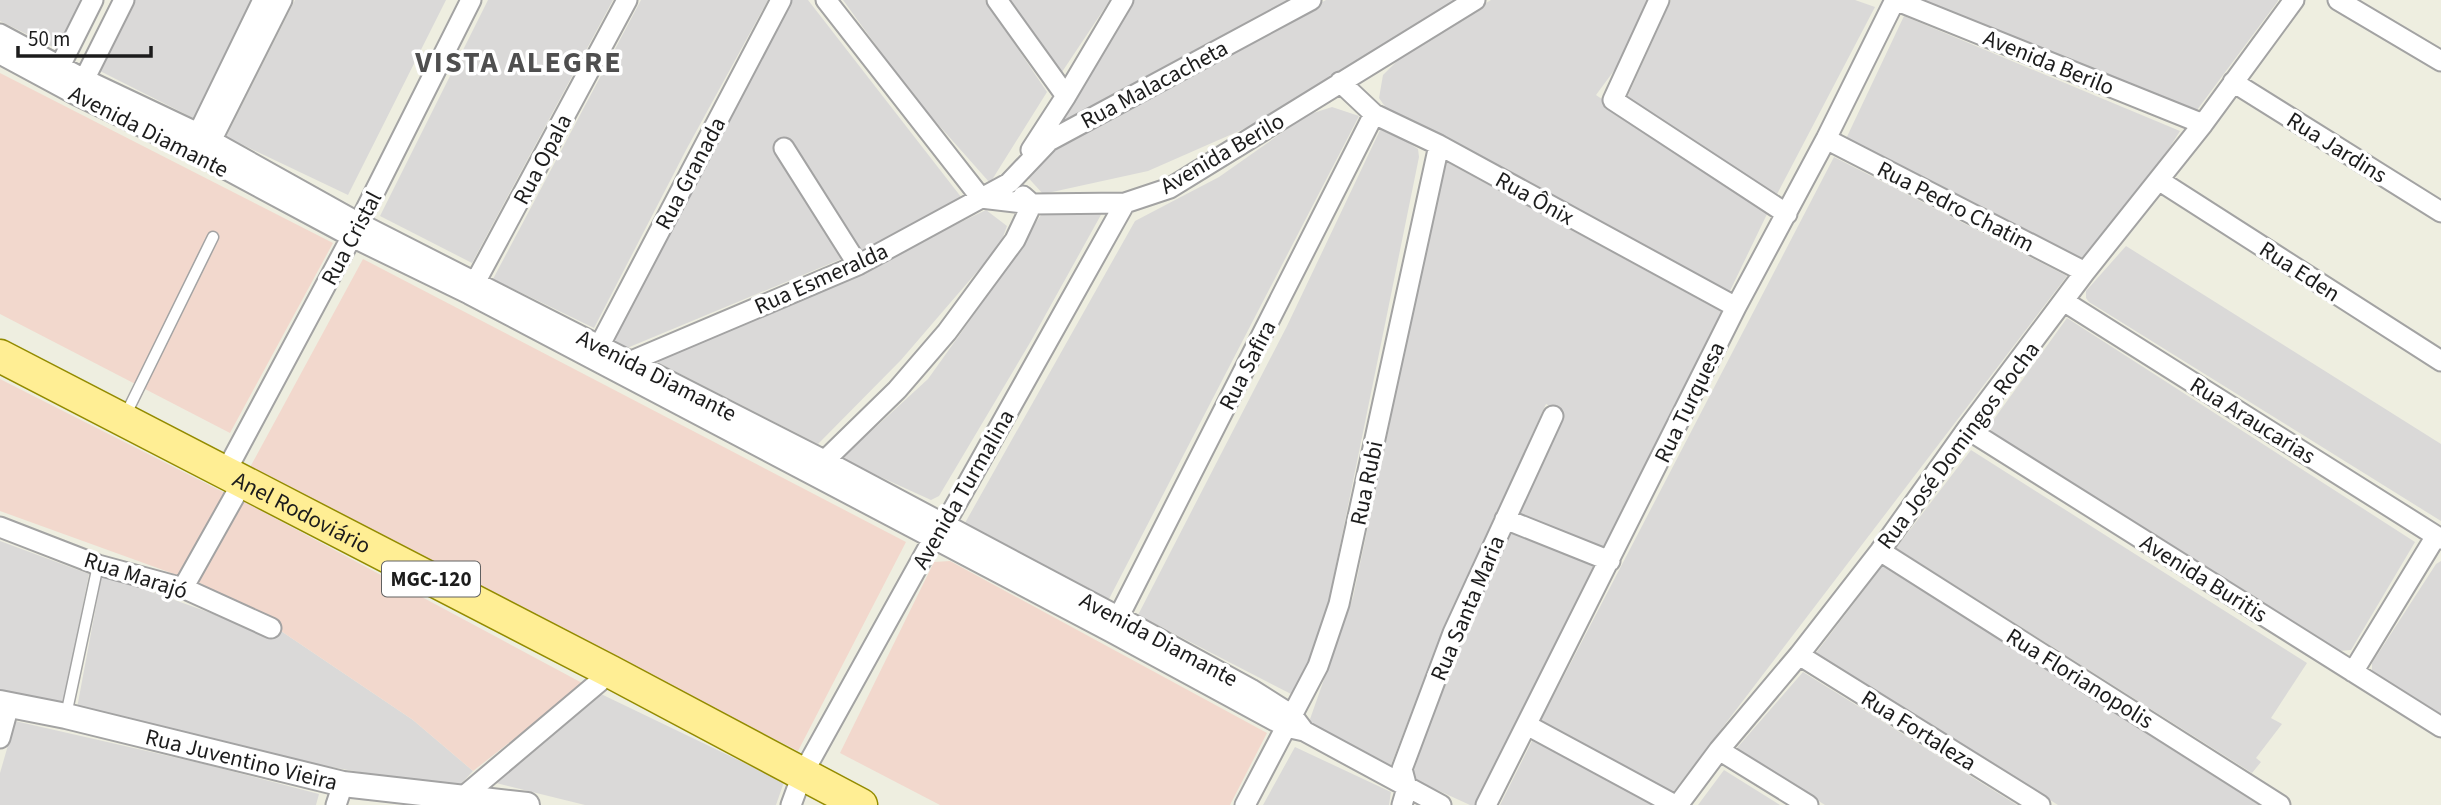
<svg xmlns="http://www.w3.org/2000/svg" width="2441" height="805" font-family="'Source Sans 3',sans-serif">
<rect width="100%" height="100%" fill="#eeeee0"/>
<!-- residential -->
<path fill="#dad9d8" d="M 0,0 L 82,0 L 57,49 L 0,21 Z
M 134,0 L 252,0 L 197,120 L 98,70 Z
M 295,0 L 446,0 L 348,195 L 226,137 Z
M 488,0 L 613,0 L 472,263 L 380,216 Z
M 641,0 L 768,0 L 686,150 L 594,328 L 493,279 Z
M 790,0 L 808,0 L 965,202 L 859,255 L 846,257 L 627,348 L 614,340 Z
M 843,0 L 985,0 L 1047,92 L 990,183 L 912,95 Z
M 1010,0 L 1110,0 L 1062,72 Z
M 1134,0 L 1293,0 L 1047,136 L 1110,39 Z
M 1326,0 L 1459,0 L 1255,124 L 1148,171 L 1043,194 L 1023,172 L 1055,145 Z
M 1491,0 L 1647,0 L 1624,57 L 1596,95 L 1768,212 L 1728,295 L 1469,149 L 1413,122 L 1391,115 L 1379,98 L 1383,75 L 1407,51 Z
M 1671,0 L 1855,0 L 1875,7 L 1775,198 L 1625,102 Z
M 1923,0 L 2278,0 L 2278,1 L 2197,110 Z
M 1904,16 L 2180,131 L 2151,177 L 2083,259 L 1844,143 Z
M 1332,107 L 1359,116 L 1109,599 L 965,523 L 1135,221 L 1219,177 L 1307,115 Z
M 1382,126 L 1418,149 L 1419,157 L 1323,629 L 1293,695 L 1138,615 L 1287,326 Z
M 1834,157 L 2067,276 L 1671,795 L 1539,724 Z
M 1441,159 L 1722,312 L 1603,553 L 1514,513 L 1560,412 L 1546,404 L 1443,631 L 1391,765 L 1309,722 L 1353,597 L 1389,427 L 1409,316 Z
M 1045,209 L 1102,213 L 1031,341 L 939,496 L 931,500 L 841,459 L 928,379 L 983,302 Z
M 986,210 L 1007,226 L 1000,245 L 901,360 L 818,444 L 649,358 L 771,313 Z
M 2126,246 L 2441,444 L 2441,521 L 2089,302 L 2086,298 L 2086,291 Z
M 2067,318 L 2415,542 L 2351,650 L 2339,651 L 1993,434 L 1989,426 Z
M 1971,450 L 2307,663 L 2271,718 L 2282,724 L 2256,758 L 2261,762 L 2252,773 L 1896,548 Z
M 1511,531 L 1596,565 L 1513,728 L 1477,805 L 1470,805 L 1411,778 L 1468,616 Z
M 0,541 L 89,574 L 63,705 L 0,694 Z
M 2441,561 L 2441,714 L 2372,671 L 2372,663 L 2436,564 Z
M 1883,565 L 2259,805 L 2058,805 L 1816,653 Z
M 102,574 L 278,637 L 281,631 L 413,720 L 473,771 L 459,786 L 418,782 L 232,750 L 77,708 Z
M 1803,672 L 2017,805 L 1825,805 L 1736,749 Z
M 601,694 L 784,782 L 776,805 L 585,805 L 488,781 Z
M 15,721 L 204,764 L 319,794 L 316,805 L 0,805 L 0,773 Z
M 1533,739 L 1653,805 L 1500,805 Z
M 1295,747 L 1391,792 L 1389,805 L 1263,805 Z
M 1724,770 L 1780,805 L 1698,805 Z"/>
<!-- commercial -->
<path fill="#f2d8cd" d="M 0,73 L 333,243 L 230,433 L 0,314 Z
M 363,259 L 906,542 L 798,751 L 248,471 Z
M 0,379 L 225,493 L 188,579 L 0,511 Z
M 243,501 L 584,684 L 473,771 L 413,720 L 281,631 L 197,581 Z
M 950,561 L 1267,733 L 1230,805 L 940,805 L 840,753 L 934,562 Z"/>
<g fill="none" stroke-linecap="round" stroke-linejoin="round">
<!-- service casing -->
<g stroke="#a3a3a3" stroke-width="13">
<path id="service" d="M 125,416 L 213,237
M 66,715 L 98,565"/>
</g>
<!-- minor casing -->
<g stroke="#a3a3a3" stroke-width="23">
<path id="minor" d="M 826,0 L 981,198 L 1032,204 L 1125,203 L 1170,188 L 1475,0
M 997,0 L 1066,96
M 1659,0 L 1613,100 L 1787,214
M 2338,0 L 2441,61
M 0,34 L 84,79 L 198,133 L 359,223 L 824,460 L 1119,617 L 1251,689 L 1292,715 L 1304,731
M 0,54 L 76,95 L 190,150 L 352,237 L 469,294 L 1111,632 L 1286,727 L 1304,731 L 1441,805
M 56,74 L 93,0
M 1340,82 L 1374,114 L 1439,145 L 1736,307
M 2233,82 L 2441,212
M 80,88 L 124,0
M 1826,139 L 2085,272
M 193,144 L 263,0
M 784,148 L 858,265
M 207,149 L 282,0
M 1031,150 L 1066,96 L 1123,0
M 2160,181 L 2441,361
M 470,292 L 627,0
M 2065,302 L 2441,539
M 594,356 L 781,0
M 622,365 L 858,265 L 1009,183 L 1049,141 L 1311,0
M 1967,429 L 2441,727
M 817,468 L 897,390 L 947,332 L 1015,240 L 1032,204 L 1023,196
M 225,473 L 359,223 L 471,0
M 1505,519 L 1610,561
M 0,527 L 98,565 L 183,588 L 271,628
M 1880,551 L 2280,805
M 183,588 L 242,483
M 1113,628 L 1374,114
M 1799,655 L 2040,805
M 2353,672 L 2436,536
M 1527,725 L 1675,805
M 0,738 L 9,705
M 1719,750 L 1808,805
M 464,796 L 611,672
M 336,805 L 343,784
M 791,805 L 802,775 L 933,539 L 945,524 L 1125,203
M 1245,805 L 1318,666 L 1339,604 L 1439,145
M 1402,805 L 1407,788 L 1402,769 L 1453,633 L 1553,416
M 1486,805 L 1736,307 L 1826,139 L 1895,0 L 2203,124
M 1678,805 L 1719,750 L 1799,655 L 1880,551 L 1967,429 L 2085,272 L 2203,124 L 2294,0"/>
</g>
<!-- tertiary casing -->
<g stroke="#a3a3a3" stroke-width="28">
<g id="tertiary">
<path id="s1" d="M 0,703 L 66,716 L 343,784 L 527,805"/>
</g>
</g>
<!-- primary casing -->
<g stroke="#938b00" stroke-width="35">
<g id="primary">
<path id="s2" d="M 0,356 L 611,672 L 861,805"/>
</g>
</g>
<!-- service -->
<use href="#service" stroke="#fff" stroke-width="10"/>
<!-- minor -->
<use href="#minor" stroke="#fff" stroke-width="19"/>
<!-- tertiary -->
<use href="#tertiary" stroke="#fff" stroke-width="24"/>
<!-- primary -->
<use href="#primary" stroke="#ffee94" stroke-width="32"/>
</g>
<g text-anchor="middle" stroke-width="7" stroke-linejoin="round" paint-order="stroke">
<!-- shield labels -->
<rect fill="#fff" stroke="#606060" stroke-width="2" x="382" y="561.5" width="98" height="35" rx="5"/>
<g font-size="21" font-weight="bold" fill="#1c1c1c">
<text x="431" y="586">MGC-120</text>
</g>
<!-- street labels -->
<g font-size="23" fill="#1c1c1c" stroke="#fff">
<text transform="translate(2049 62) rotate(22)" y="8">Avenida Berilo</text>
<text transform="translate(1154 84) rotate(-28)" y="8">Rua Malacacheta</text>
<text transform="translate(149 131) rotate(27)" y="8">Avenida Diamante</text>
<text transform="translate(2337 147) rotate(32)" y="8">Rua Jardins</text>
<text transform="translate(1222 153) rotate(-30)" y="8">Avenida Berilo</text>
<text transform="translate(542 159) rotate(-62)" y="8">Rua Opala</text>
<text transform="translate(690 173) rotate(-62)" y="8">Rua Granada</text>
<text transform="translate(1535 198) rotate(29)" y="8">Rua Ônix</text>
<text transform="translate(1956 206) rotate(27)" y="8">Rua Pedro Chatim</text>
<text transform="translate(351 238) rotate(-62)" y="8">Rua Cristal</text>
<text transform="translate(2300 271) rotate(33)" y="8">Rua Eden</text>
<text transform="translate(821 278) rotate(-24)" y="8">Rua Esmeralda</text>
<text transform="translate(1247 365) rotate(-63)" y="8">Rua Safira</text>
<text transform="translate(657 375) rotate(27)" y="8">Avenida Diamante</text>
<text transform="translate(1689 402) rotate(-64)" y="8">Rua Turquesa</text>
<text transform="translate(2253 420) rotate(32)" y="8">Rua Araucarias</text>
<text transform="translate(1958 445) rotate(-53)" y="8">Rua José Domingos Rocha</text>
<text transform="translate(1366 483) rotate(-78)" y="8">Rua Rubi</text>
<text transform="translate(963 489) rotate(-60)" y="8">Avenida Turmalina</text>
<text dy="8" stroke="none"><textPath href="#s2" startOffset="340">Anel Rodoviário</textPath></text>
<text transform="translate(136 575) rotate(18)" y="8">Rua Marajó</text>
<text transform="translate(2204 578) rotate(32)" y="8">Avenida Buritis</text>
<text transform="translate(1467 608) rotate(-67)" y="8">Rua Santa Maria</text>
<text transform="translate(1159 639) rotate(28)" y="8">Avenida Diamante</text>
<text transform="translate(2080 678) rotate(32)" y="8">Rua Florianopolis</text>
<text transform="translate(1919 730) rotate(32)" y="8">Rua Fortaleza</text>
<text dy="8" stroke="none"><textPath href="#s1" startOffset="248">Rua Juventino Vieira</textPath></text>
</g>
<!-- district labels -->
<g font-size="30" font-weight="bold" letter-spacing="2" fill="#4f4f4f" stroke="#fff">
<text x="519" y="72">VISTA ALEGRE</text>
</g>
</g>
<!-- scale -->
<path d="M18 46v10h133v-10" fill="none" stroke="#1c1c1c" stroke-width="3.5"/>
<text x="28" y="46" font-size="21" fill="#1c1c1c" stroke="#ffffff" stroke-width="5" paint-order="stroke">50 m</text>
</svg>
